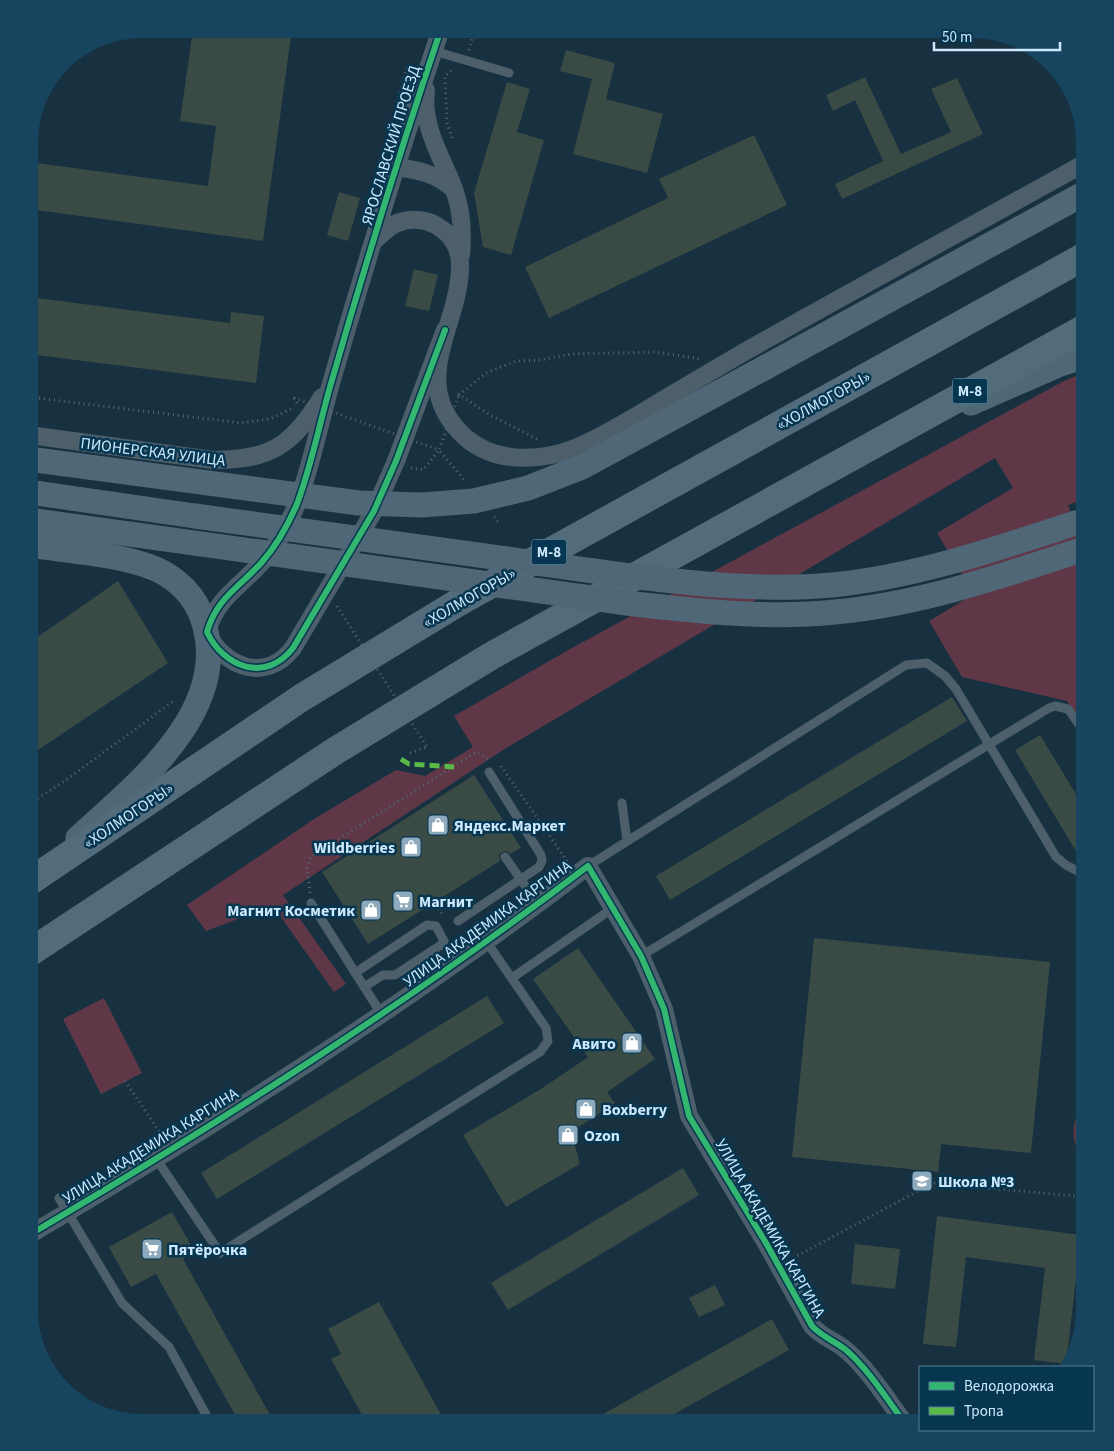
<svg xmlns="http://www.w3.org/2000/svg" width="1114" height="1451" font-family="'Source Sans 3',sans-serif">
<rect width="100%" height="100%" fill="#183140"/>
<!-- green -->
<path fill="#5f3747" d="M 1085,372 L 1085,499 L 1068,505 L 1085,552 L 1085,733 L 1067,701 L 962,677 L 929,621 L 974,594 L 937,533 L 1013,488 L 995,458 L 503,750 L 283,895 L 346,984 L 334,992 L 273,906 L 206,931 L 187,905 L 314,819 L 396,770 L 425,776 L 473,747 L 454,716 L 570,649 L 1064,381 Z
M 104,998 L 142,1073 L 101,1094 L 63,1019 Z
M 1085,1099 L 1085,1160 C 1067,1143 1073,1117 1085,1099 Z"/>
<!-- building -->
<path fill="#3a4a45" d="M 193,29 L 292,29 L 263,241 L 29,209 L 29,162 L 208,186 L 216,126 L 180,121 Z
M 566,50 L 615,63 L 606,99 L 663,114 L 647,173 L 573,154 L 592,79 L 560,71 Z
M 865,77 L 901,154 L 951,132 L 931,89 L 957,78 L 983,134 L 842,199 L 835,184 L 883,161 L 855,100 L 833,111 L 826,95 Z
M 507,82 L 530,89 L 517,132 L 544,140 L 511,255 L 483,247 L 474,193 Z
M 754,135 L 787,205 L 549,318 L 525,267 L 668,198 L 659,179 Z
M 339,192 L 360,198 L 348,241 L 327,235 Z
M 414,269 L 438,275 L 429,311 L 405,306 Z
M 29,297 L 230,323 L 231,312 L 264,316 L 256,383 L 29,354 Z
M 118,581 L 168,663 L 29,756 L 29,643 Z
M 952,697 L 967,721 L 670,900 L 656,876 Z
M 1040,735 L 1085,809 L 1085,866 L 1015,750 Z
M 474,775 L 521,848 L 510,854 L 507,851 L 502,852 L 499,855 L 500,861 L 368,944 L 322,872 Z
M 814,938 L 1050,962 L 1031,1153 L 941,1144 L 938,1172 L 792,1157 Z
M 578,948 L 655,1059 L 607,1092 L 615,1103 L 571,1132 L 580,1164 L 506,1207 L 463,1135 L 541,1089 L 588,1057 L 533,979 Z
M 487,996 L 504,1023 L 217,1199 L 201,1173 Z
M 683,1168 L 699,1195 L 508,1310 L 491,1283 Z
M 172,1212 L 195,1252 L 183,1259 L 274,1422 L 239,1422 L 156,1274 L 131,1287 L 109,1247 Z
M 937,1216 L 1081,1235 L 1079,1250 L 1085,1251 L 1085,1271 L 1077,1270 L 1066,1364 L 1034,1360 L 1045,1268 L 966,1257 L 956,1347 L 923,1344 Z
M 855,1244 L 900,1249 L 895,1289 L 851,1284 Z
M 715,1285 L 725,1305 L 699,1317 L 689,1298 Z
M 379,1302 L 445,1422 L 366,1422 L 331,1359 L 341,1354 L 328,1329 Z
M 772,1319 L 789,1350 L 660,1422 L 589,1422 Z"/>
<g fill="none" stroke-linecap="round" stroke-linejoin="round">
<!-- path -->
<path stroke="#566874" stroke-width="3" stroke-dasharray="1 4" stroke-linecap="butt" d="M 469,50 L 475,29
M 396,107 L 407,67 L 412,64
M 452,138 L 447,122 L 445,76 L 453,69
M 458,394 L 490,415 L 539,440
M 459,395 L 486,373 L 516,361 L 539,360 L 572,354 L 656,352 L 700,359
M 29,397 L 241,423 L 270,419 L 291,409 L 294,410
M 294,398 L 298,405
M 411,468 L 423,470 L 439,450 L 465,481
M 494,517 L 500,524
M 410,753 L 427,747
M 501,766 L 567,861
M 29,804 L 66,780 L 175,700
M 310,893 L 307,868 L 311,857 L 476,752 L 489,759
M 436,904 L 443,915
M 125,1081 L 163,1137
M 793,1258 L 933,1183 L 1085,1197"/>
<!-- lane -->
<path stroke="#4c5f6b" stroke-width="9" d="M 700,29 L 705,32 L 722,29
M 434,51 L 509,73
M 622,803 L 627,841
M 505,857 L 538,904
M 588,866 L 906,665 L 927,663 L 945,676 L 956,689 L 1056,857 L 1066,865 L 1085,875
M 311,903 L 382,1015
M 458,921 L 539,867 L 542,861 L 541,855 L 489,772
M 641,956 L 1049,708 L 1055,706 L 1068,709 L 1085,733
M 355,973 L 427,925 L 436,926 L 444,941 L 441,945 L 395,975 L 383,975 L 364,987
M 512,978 L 613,908
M 157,1160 L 220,1253 L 540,1052 L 548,1041 L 546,1028 L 486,941
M 59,1198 L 122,1303 L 169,1347 L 210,1422"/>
<!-- street -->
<path stroke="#4c5f6b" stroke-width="18" d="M 441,29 C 402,145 366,262 332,380 C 320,421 312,464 297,504 C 288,525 277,545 262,562 C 240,587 217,597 207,632 C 224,668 266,683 293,648 L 374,511 L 396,461 L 445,330
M 426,90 C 421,126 442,157 454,189 C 462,211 463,233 461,255
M 397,167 C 418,170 438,174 454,190
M 375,240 C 384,232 392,223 404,221 C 432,215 459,235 460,263 C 462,324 404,383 466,438 C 491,459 521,461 552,455 C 582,449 611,430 638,415 C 674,393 710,372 746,351 C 859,287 972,226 1085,163
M 29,435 L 213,460 C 270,460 292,446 322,397
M 29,1235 C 221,1122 410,1002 588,866 L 641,956 L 664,1009 L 689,1116 L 766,1243 L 812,1326 C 822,1337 835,1341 846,1350 C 869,1370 886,1398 904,1422"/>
<!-- secondary -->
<path stroke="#4f6777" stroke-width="25" d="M 766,367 L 1085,193
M 971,403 L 1058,365 L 1085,356
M 29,492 L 195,516
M 29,545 C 67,551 121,554 156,569 C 178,579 196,597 203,620 C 233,710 135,786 78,838"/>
<!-- highway -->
<path stroke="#526c7c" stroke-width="28" d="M 29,882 L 301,698 L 459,602 L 1085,256
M 29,953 L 335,751 L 491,656 L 1085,328"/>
<!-- path-bridge -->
<path stroke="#566874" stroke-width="3" stroke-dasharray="1 4" stroke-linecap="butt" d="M 294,398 L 439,450 L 459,395
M 337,606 L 427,747"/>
<!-- secondary-bridge -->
<path stroke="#4f6777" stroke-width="25" d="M 36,460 L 359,503 L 422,505 L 474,501 L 528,488 L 582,467 L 766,367
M 195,516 L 630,576 C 697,584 764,591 832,585 C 915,577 996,549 1075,523
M 29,520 L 627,603 C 696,611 765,619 835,612 C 921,604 1002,576 1084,549"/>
<!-- quiet -->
<path stroke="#58b947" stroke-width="5" stroke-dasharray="10 5" stroke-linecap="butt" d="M 401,759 L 409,764 L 454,767"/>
<!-- cycleway casing -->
<g stroke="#073651" stroke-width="9">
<path id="cycleway" d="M 441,29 C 402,145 366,262 332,380 C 320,421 312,464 297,504 C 288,525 277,545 262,562 C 240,587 217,597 207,632 C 224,668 266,683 293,648 L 374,511 L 396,461 L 445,330
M 29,1235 C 221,1122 410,1002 588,866 L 641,956 L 664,1009 L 689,1116 L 766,1243 L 812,1326 C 822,1337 835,1341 846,1350 C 869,1370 886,1398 904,1422"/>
</g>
<!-- cycleway -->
<use href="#cycleway" stroke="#33b770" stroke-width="6"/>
</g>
<!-- icons -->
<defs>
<g id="shop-square" transform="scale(1.125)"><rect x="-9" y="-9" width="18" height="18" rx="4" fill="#8da9bc" stroke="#073651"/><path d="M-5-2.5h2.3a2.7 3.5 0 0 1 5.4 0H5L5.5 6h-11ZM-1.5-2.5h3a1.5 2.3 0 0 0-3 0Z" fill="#fff"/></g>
<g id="supermarket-square" transform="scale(1.125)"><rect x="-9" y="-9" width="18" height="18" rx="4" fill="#8da9bc" stroke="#073651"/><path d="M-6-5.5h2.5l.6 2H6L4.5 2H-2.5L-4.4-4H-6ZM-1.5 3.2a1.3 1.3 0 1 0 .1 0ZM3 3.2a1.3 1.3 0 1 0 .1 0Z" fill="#fff"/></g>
<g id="school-square" transform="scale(1.125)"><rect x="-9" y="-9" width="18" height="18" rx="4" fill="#8da9bc" stroke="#073651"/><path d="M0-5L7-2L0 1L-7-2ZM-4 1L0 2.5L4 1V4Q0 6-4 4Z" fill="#fff"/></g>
</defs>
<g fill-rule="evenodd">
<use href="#shop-square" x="438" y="825"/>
<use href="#shop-square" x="411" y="847"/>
<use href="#supermarket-square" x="403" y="901"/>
<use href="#shop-square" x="371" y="910"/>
<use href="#shop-square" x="632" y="1043"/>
<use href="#shop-square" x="586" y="1109"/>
<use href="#shop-square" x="568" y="1135"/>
<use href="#school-square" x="922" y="1181"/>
<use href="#supermarket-square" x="152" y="1249"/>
</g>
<g text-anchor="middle" stroke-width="5" stroke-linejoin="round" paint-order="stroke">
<!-- shield labels -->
<g fill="#073651" stroke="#91b3ca" stroke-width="1">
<rect x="952.5" y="378.5" width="35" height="25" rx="4"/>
<rect x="531.5" y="539.5" width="35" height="25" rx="4"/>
</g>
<g font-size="15" font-weight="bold" fill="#cce9fe">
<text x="970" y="396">М-8</text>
<text x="549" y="557">М-8</text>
</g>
<!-- street labels -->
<g font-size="16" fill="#cce9fe" stroke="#073651">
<text transform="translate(390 145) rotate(-73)" y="6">ЯРОСЛАВСКИЙ ПРОЕЗД</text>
<text transform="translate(823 400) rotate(-29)" y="6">«ХОЛМОГОРЫ»</text>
<text transform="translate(153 451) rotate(7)" y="6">ПИОНЕРСКАЯ УЛИЦА</text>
<text transform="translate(469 597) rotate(-30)" y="6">«ХОЛМОГОРЫ»</text>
<text transform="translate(128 815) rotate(-34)" y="6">«ХОЛМОГОРЫ»</text>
<text transform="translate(487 923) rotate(-36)" y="6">УЛИЦА АКАДЕМИКА КАРГИНА</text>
<text transform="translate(150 1145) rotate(-32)" y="6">УЛИЦА АКАДЕМИКА КАРГИНА</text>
<text transform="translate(771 1228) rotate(60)" y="6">УЛИЦА АКАДЕМИКА КАРГИНА</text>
</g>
<!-- poi labels -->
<g font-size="16" font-weight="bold" fill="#cce9fe" stroke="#073651" text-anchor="start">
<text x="454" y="831">Яндекс.Маркет</text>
<text x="395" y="853" text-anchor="end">Wildberries</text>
<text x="419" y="907">Магнит</text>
<text x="355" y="916" text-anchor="end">Магнит Косметик</text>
<text x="616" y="1049" text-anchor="end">Авито</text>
<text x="602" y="1115">Boxberry</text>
<text x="584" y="1141">Ozon</text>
<text x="938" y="1187">Школа №3</text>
<text x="168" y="1255">Пятёрочка</text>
</g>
</g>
<!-- crop -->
<path d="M0 0H1114V1451H0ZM142 38H972A104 104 0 0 1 1076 142V1310A104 104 0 0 1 972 1414H142A104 104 0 0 1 38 1310V142A104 104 0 0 1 142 38Z" fill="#17445f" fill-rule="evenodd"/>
<!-- legend -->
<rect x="919" y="1366" width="175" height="65" fill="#073651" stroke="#567e96"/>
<rect x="929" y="1382" width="25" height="8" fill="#33b770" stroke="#567e96"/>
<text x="964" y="1391" font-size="15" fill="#cce9fe">Велодорожка</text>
<rect x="929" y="1407" width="25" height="8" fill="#58b947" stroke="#567e96"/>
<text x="964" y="1416" font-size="15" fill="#cce9fe">Тропа</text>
<!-- scale -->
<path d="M934 42v8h126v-8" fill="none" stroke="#cce9fe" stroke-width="2.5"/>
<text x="942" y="42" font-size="15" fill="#cce9fe" stroke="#073651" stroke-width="4" paint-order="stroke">50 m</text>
</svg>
